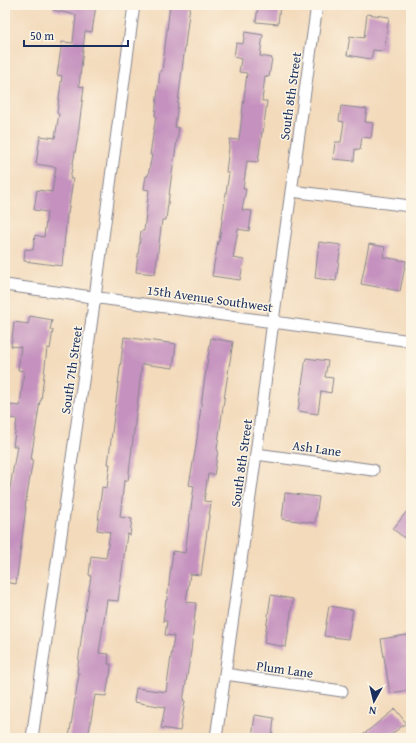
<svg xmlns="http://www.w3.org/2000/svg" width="416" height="743" font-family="'Gentium Book Plus',serif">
<rect width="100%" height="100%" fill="#fcf5e5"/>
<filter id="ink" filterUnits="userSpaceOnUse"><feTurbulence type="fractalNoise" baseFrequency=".025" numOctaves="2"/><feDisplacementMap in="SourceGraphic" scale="8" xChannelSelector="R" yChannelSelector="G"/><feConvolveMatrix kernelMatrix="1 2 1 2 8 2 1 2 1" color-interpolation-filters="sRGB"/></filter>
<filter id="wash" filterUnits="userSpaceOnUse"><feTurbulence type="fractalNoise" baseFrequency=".012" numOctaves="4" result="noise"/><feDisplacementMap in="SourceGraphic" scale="16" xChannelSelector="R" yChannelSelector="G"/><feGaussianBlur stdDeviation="0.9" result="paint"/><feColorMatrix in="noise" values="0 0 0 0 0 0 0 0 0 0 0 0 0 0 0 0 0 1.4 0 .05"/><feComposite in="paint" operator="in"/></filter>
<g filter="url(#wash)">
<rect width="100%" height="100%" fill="#f3dabb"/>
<g id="blocks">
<!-- building -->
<path fill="#c592bf" d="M 54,5 L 96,5 L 92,32 L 85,31 L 79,86 L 84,87 L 77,142 L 70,179 L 73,179 L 68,214 L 67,214 L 62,266 L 24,261 L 25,249 L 33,250 L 35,235 L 44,237 L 47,212 L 34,210 L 37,190 L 52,192 L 56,167 L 36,164 L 40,136 L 55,138 L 59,114 L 57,113 L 62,76 L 57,75 L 62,42 L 73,43 L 76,15 L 53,10 Z
M 170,5 L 190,5 L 175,127 L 179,128 L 171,179 L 166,220 L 162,220 L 155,274 L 136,272 L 141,231 L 144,231 L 149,190 L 144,189 L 146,176 L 148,176 L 152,155 L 150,155 L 156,116 L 155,116 L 160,71 L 162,71 Z
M 258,5 L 280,5 L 278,24 L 256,22 Z
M 367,14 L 389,17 L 384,51 L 373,50 L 371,59 L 347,55 L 350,36 L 364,38 Z
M 245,32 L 263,35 L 260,56 L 272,58 L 269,77 L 265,76 L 262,101 L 267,101 L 263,132 L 262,132 L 258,162 L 247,161 L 243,189 L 246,189 L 242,210 L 252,211 L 249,231 L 238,229 L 233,258 L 244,260 L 240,280 L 212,276 L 218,241 L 219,241 L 229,173 L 226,172 L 230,139 L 239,140 L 247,73 L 239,72 L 241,59 L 234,57 L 236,43 L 243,44 Z
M 341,106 L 367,109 L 365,122 L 373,123 L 371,138 L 362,137 L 360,150 L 355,149 L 354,161 L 333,159 L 335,142 L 341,142 L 344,122 L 339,121 Z
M 319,242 L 341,245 L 336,281 L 315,278 Z
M 369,244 L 385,247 L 383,257 L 406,261 L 400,291 L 361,284 Z
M 30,316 L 52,320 L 50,330 L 53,330 L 50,349 L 47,348 L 41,401 L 40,401 L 31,459 L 33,459 L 25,507 L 26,507 L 16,584 L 5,582 L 5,512 L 6,512 L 17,446 L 13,446 L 17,419 L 9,418 L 11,405 L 20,406 L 24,371 L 18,370 L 21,347 L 11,346 L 14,322 L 28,324 Z
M 124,337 L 176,344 L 173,368 L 142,364 L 128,481 L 124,481 L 120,517 L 132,519 L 130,535 L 127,534 L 118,601 L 107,600 L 99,653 L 109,654 L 108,664 L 111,664 L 110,677 L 109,677 L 106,696 L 95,695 L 88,738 L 69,738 L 79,673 L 77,673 L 83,624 L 91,576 L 89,575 L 91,556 L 106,558 L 110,532 L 97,530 L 102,487 L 107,488 L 110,464 L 108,464 Z
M 211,338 L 233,342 L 226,386 L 217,449 L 218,450 L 214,475 L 208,474 L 204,501 L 211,502 L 201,575 L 190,574 L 186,602 L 196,603 L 191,651 L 183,701 L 185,701 L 180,731 L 161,728 L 165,707 L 134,702 L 136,688 L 166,692 L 174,636 L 165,635 L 167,621 L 163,621 L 166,600 L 167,600 L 173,551 L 185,553 L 194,486 L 189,485 L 196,446 L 204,383 Z
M 306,358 L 328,361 L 325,377 L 333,378 L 331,393 L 321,391 L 318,414 L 298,411 Z
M 285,493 L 319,497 L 315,523 L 282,519 Z
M 411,506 L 411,543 L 393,529 Z
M 271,595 L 293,599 L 286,647 L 264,643 Z
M 329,606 L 353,610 L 348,639 L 324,636 Z
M 407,635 L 411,657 L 411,690 L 390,693 L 381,639 Z
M 395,709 L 406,723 L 387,738 L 359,738 Z
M 255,715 L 274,718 L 272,738 L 252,738 Z"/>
</g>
</g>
<g filter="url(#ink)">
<use href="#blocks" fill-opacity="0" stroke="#87848c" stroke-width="1"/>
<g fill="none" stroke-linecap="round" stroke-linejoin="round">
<!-- minor casing -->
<g stroke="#87848c" stroke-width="13">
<path id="minor" d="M 291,191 L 410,206
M 5,285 L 411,341
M 256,454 L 373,470
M 225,674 L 342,691
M 32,738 L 95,297 L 134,5
M 216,738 L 256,454 L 273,321 L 317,5"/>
</g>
<!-- minor -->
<use href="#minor" stroke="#fff" stroke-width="11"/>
</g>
</g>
<g text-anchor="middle" stroke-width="3" stroke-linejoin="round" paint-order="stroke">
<!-- street labels -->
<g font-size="13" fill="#1b2f5e" stroke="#fcf5e5">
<text transform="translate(290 96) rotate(-82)" y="5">South 8th Street</text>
<text transform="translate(210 298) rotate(8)" y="5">15th Avenue Southwest</text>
<text transform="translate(71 370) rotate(-82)" y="5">South 7th Street</text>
<text transform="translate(317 448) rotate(8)" y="5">Ash Lane</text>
<text transform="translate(241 463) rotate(-82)" y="5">South 8th Street</text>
<text transform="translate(285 669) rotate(8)" y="5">Plum Lane</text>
</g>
</g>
<!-- margin -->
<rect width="416" height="743" fill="none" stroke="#fcf5e5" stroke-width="20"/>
<!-- north arrow -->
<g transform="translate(374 701) rotate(188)" stroke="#fcf5e5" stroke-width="3" paint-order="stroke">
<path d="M0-3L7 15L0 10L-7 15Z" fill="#1b2f5e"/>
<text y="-6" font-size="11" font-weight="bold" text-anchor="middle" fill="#1b2f5e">N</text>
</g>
<!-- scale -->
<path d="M24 40v6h104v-6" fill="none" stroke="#1b2f5e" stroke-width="2"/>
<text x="30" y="40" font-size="12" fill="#1b2f5e" stroke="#fcf5e5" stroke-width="3" paint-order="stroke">50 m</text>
</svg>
